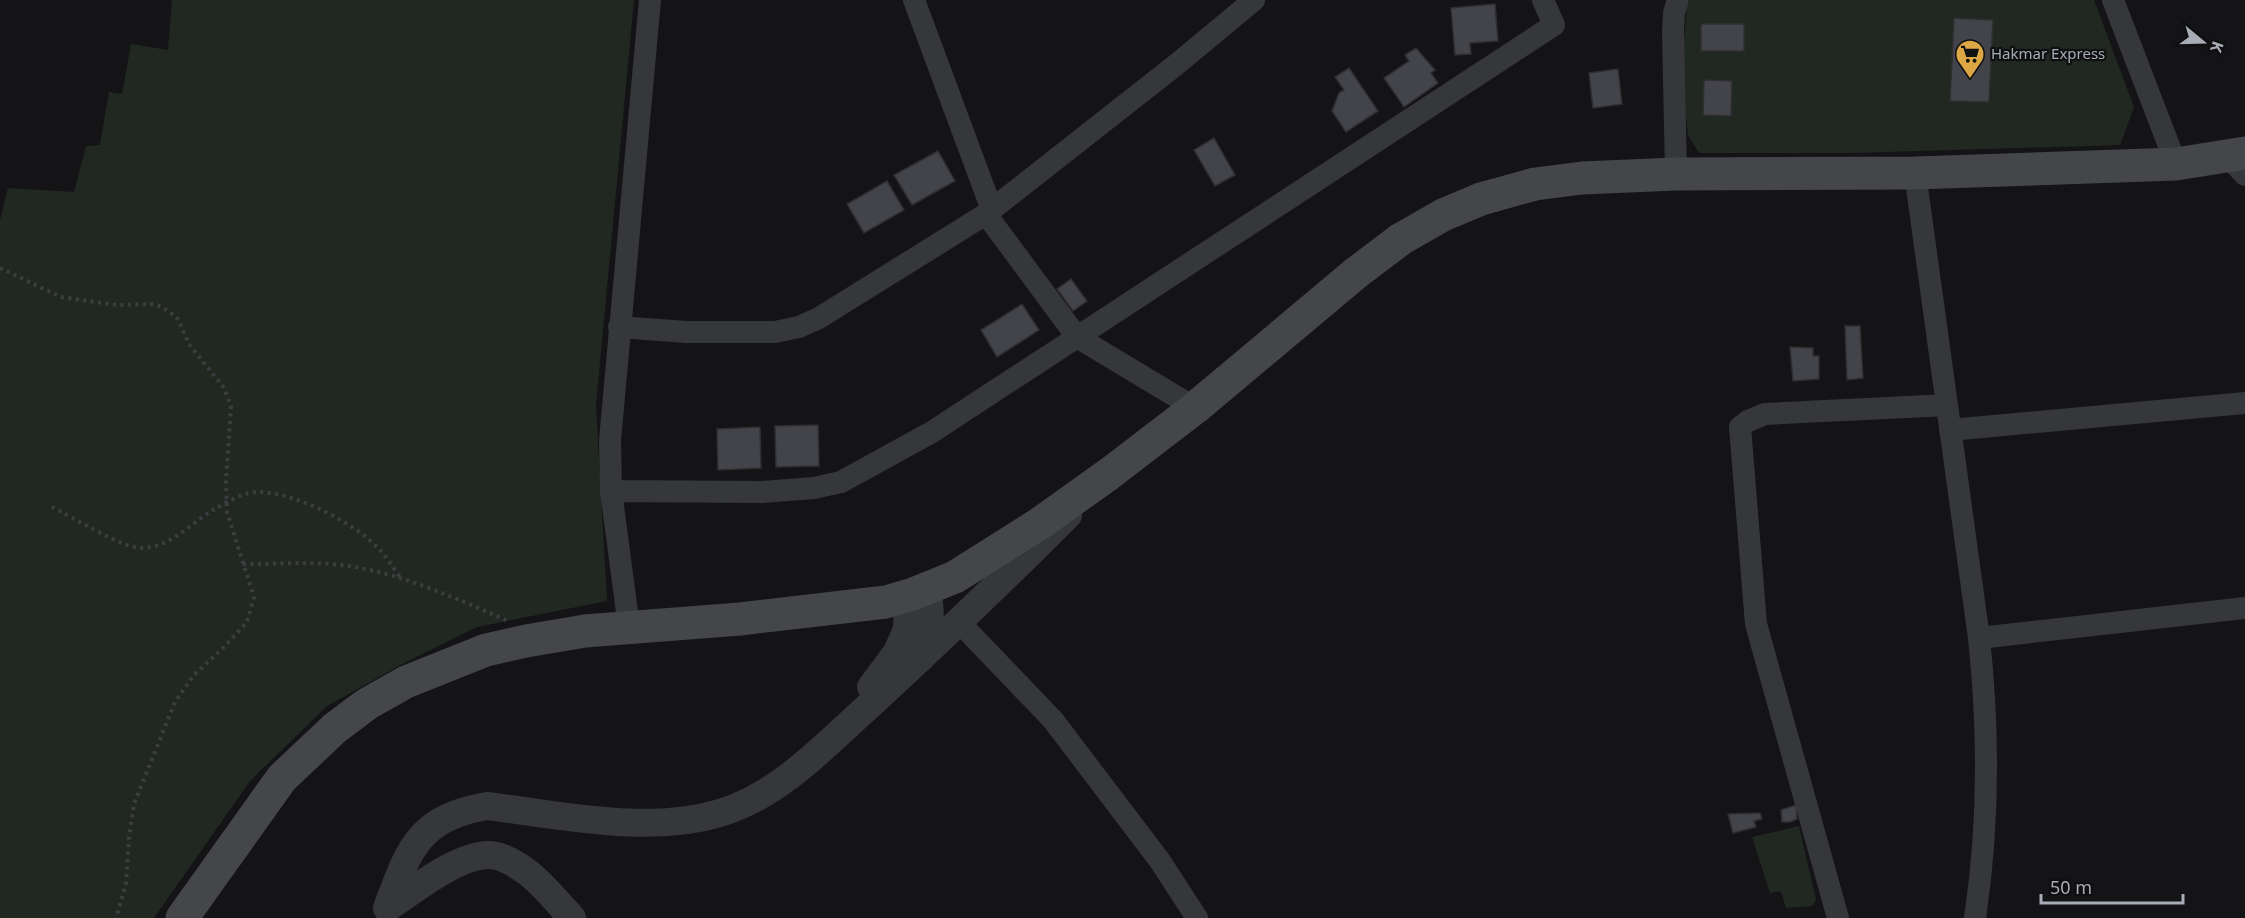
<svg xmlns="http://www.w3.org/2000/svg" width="2245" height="918" font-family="'Noto Sans',sans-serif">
<rect width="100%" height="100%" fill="#141416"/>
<!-- green -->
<path fill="#212822" d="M 172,0 L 634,0 L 596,405 L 607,601 L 477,627 L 404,663 L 327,706 L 250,781 L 154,918 L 0,918 L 0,220 L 8,188 L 74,192 L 86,146 L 100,145 L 109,92 L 122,94 L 131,44 L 168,50 Z
M 1690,0 L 2094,0 L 2134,107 L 2120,145 L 1853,153 L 1699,153 L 1688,135 L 1681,74 L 1687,8 Z
M 1799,826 L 1816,900 L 1812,906 L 1786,908 L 1781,891 L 1770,893 L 1752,837 Z"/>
<!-- building -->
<path fill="#434449" stroke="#2f2f32" stroke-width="1.5" d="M 1495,4 L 1498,41 L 1470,43 L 1471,54 L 1455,55 L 1451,8 Z
M 1954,18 L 1993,20 L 1989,102 L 1950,101 Z
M 1701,24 L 1744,24 L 1744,51 L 1701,51 Z
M 1416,48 L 1435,70 L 1431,73 L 1438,83 L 1404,107 L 1384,78 L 1409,61 L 1405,55 Z
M 1349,68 L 1378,111 L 1346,132 L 1332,111 L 1339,93 L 1344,90 L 1335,77 Z
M 1618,69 L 1622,104 L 1593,108 L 1589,73 Z
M 1704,80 L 1732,81 L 1731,116 L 1703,115 Z
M 1214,138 L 1235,175 L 1215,186 L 1194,150 Z
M 938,151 L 955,181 L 912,205 L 894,175 Z
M 887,181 L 904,210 L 864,233 L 847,204 Z
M 1071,279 L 1087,301 L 1073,311 L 1057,289 Z
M 1022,304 L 1039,330 L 997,357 L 981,330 Z
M 1845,326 L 1860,326 L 1863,378 L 1847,380 Z
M 1790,347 L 1813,348 L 1813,356 L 1819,356 L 1819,379 L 1793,381 Z
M 818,425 L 819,466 L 776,467 L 775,426 Z
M 760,427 L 761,468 L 718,470 L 717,429 Z
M 1796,805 L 1797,819 L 1790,822 L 1782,822 L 1781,810 Z
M 1760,813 L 1762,819 L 1754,821 L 1756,827 L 1733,833 L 1728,814 Z"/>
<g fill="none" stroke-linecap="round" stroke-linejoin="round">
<!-- path -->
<path stroke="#3c3e41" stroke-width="4" stroke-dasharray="3 4.5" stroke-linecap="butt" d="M 0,268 L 61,297 L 116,305 L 155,304 L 169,311 L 178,319 L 189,344 L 224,388 L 231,406 L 226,481 L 227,512 L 254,597 L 247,622 L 222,649 L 194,675 L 175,702 L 134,804 L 129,837 L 126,884 L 116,918
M 52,507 C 72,517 122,548 142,548 C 171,547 190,524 213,510 C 225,503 245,491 259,492 C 297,493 355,523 380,550 C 388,559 395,570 402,580
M 243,564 C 272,564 302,562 331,564 C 392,569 450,596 506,620"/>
<!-- minor -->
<path stroke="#36373a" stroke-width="22" d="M 914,0 L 992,210
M 2113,0 L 2176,164
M 2227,156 L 2245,175
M 1915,173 L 1979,638 C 1989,732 1989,825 1975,918
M 1676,174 L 1673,31 L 1674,13 L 1678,0
M 986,214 L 1077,337 L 1195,408
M 619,327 L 686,332 L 775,332 L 799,327 L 819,318 L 986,214 L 1177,64 L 1254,0
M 1950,430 L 2245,403
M 611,491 L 762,492 L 814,488 L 841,482 L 932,432 L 1554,25 L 1543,0
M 960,623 L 1053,720 L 1160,861 L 1197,918
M 629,627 L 611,491 L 610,440 L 650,0
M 1979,638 L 2245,608
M 1838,918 L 1756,624 L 1740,427 L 1748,421 L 1765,414 L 1947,405"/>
<!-- tertiary -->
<path stroke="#36373a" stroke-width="28" d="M 921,658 C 931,629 932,619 927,588
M 871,687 L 897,652 L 907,629 L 908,596
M 387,908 C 409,849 418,818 487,806 C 562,815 652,836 726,811 C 783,792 827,743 871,704 C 938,642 1004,579 1068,515
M 387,908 C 413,891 457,855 489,855 C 502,855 516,864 527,872 C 543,884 558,903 572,918"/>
<!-- secondary -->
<path stroke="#44464a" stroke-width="33" d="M 182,918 L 282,778 L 335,728 L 367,704 L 406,682 L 486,650 L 526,641 L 585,631 L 740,619 L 886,602 L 913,594 L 955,577 L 1039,524 L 1109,474 L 1195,408 L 1356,273 L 1401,239 L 1443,215 L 1481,199 L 1535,184 L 1582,178 L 1676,174 L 1915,173 L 2176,164 L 2245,153"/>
</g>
<!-- icons -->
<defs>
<g id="supermarket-pin" transform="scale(1.5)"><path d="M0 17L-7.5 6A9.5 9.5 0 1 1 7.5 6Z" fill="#dda745" stroke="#0f0f11"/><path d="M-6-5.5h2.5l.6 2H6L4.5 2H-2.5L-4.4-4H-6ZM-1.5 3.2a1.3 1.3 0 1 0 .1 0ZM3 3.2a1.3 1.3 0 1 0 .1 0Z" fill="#111"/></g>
</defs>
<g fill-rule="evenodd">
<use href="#supermarket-pin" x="1970" y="54"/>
</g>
<g text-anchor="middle" stroke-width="4.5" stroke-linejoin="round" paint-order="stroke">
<!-- poi labels -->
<g font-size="15" fill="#a8acb5" stroke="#0f0f11" text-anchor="start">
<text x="1991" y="59">Hakmar Express</text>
</g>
</g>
<!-- north arrow -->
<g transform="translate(2203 42) rotate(109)" stroke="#0f0f11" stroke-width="4.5" paint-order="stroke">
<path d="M0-4.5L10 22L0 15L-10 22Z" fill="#a8acb5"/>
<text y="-9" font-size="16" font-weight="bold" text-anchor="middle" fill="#a8acb5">K</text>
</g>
<!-- scale -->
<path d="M2041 894v9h142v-9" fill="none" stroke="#a8acb5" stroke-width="3"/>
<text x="2050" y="894" font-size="18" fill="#a8acb5" stroke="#0f0f11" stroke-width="4.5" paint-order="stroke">50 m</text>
</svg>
